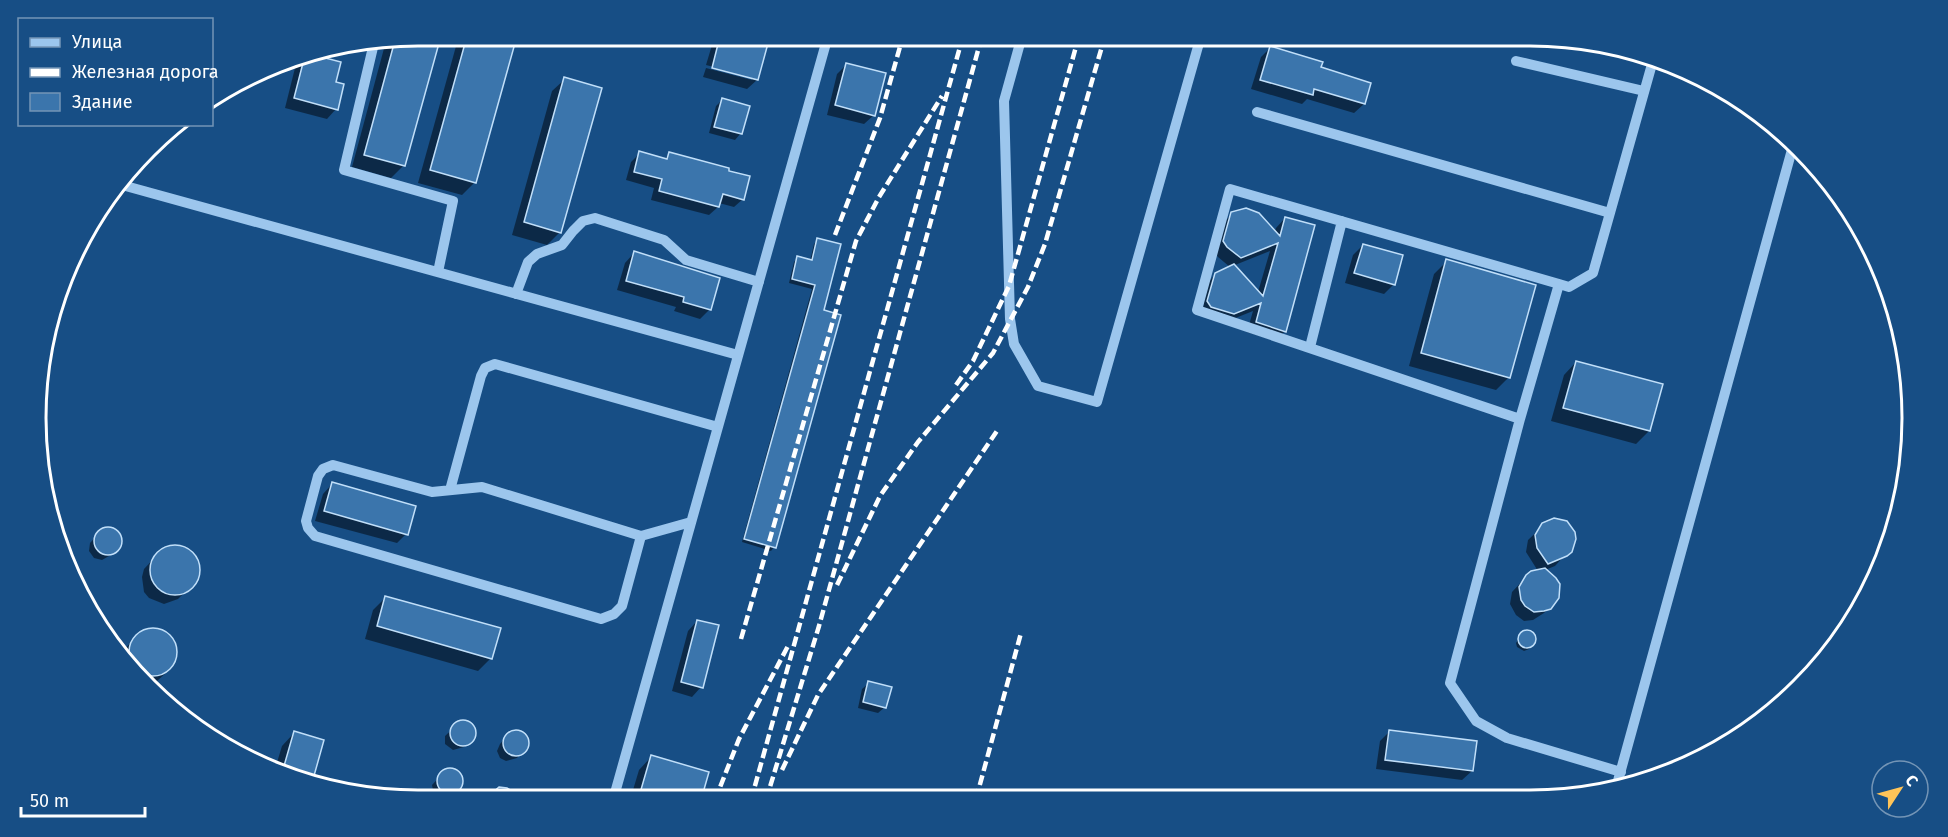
<svg xmlns="http://www.w3.org/2000/svg" width="1948" height="837" font-family="'Fira Sans',sans-serif">
<rect width="100%" height="100%" fill="#174e85"/>
<!-- shadow -->
<path fill="#0007" d="M 418,36 L 404,165 L 391,178 L 352,167 L 386,41 Z
M 461,36 L 504,36 L 475,182 L 462,195 L 418,183 L 458,39 Z
M 721,36 L 757,80 L 747,89 L 703,77 L 706,68 L 752,80 L 752,77 L 706,65 L 712,45 Z
M 1270,48 L 1319,68 L 1364,104 L 1354,113 L 1307,99 L 1302,104 L 1251,89 L 1261,57 Z
M 306,55 L 339,63 L 334,83 L 336,109 L 327,119 L 285,108 L 296,64 Z
M 847,64 L 874,115 L 864,124 L 827,115 L 837,74 Z
M 565,79 L 560,232 L 547,245 L 512,235 L 552,91 Z
M 722,100 L 741,133 L 735,140 L 709,133 L 716,106 Z
M 640,153 L 664,160 L 669,154 L 743,199 L 734,207 L 719,203 L 718,207 L 709,215 L 651,200 L 654,188 L 626,180 L 631,162 Z
M 1232,214 L 1274,233 L 1276,228 L 1285,218 L 1285,331 L 1275,341 L 1247,332 L 1253,311 L 1223,323 L 1202,316 L 1206,284 L 1216,274 L 1258,292 L 1270,251 L 1230,267 L 1218,257 L 1215,252 L 1222,224 Z
M 818,240 L 822,311 L 774,547 L 771,551 L 742,542 L 812,289 L 789,283 L 794,262 L 798,258 L 810,261 L 814,244 Z
M 1363,245 L 1394,284 L 1384,294 L 1345,283 L 1353,255 Z
M 634,253 L 710,309 L 700,319 L 674,311 L 676,307 L 617,290 L 625,263 Z
M 1447,261 L 1509,377 L 1496,390 L 1409,366 L 1434,274 Z
M 1576,362 L 1661,385 L 1649,431 L 1636,444 L 1551,421 L 1564,375 Z
M 332,484 L 406,534 L 397,543 L 315,521 L 323,494 Z
M 1548,521 L 1565,555 L 1555,566 L 1545,570 L 1554,603 L 1544,613 L 1533,620 L 1524,621 L 1516,615 L 1510,604 L 1512,592 L 1527,576 L 1538,571 L 1526,552 L 1528,540 Z
M 106,529 L 113,530 L 120,539 L 119,546 L 109,556 L 102,560 L 94,558 L 89,551 L 90,543 L 102,530 Z
M 180,547 L 193,555 L 198,568 L 194,583 L 178,599 L 164,604 L 149,598 L 144,592 L 142,577 L 144,569 L 159,553 L 166,549 Z
M 80,587 L 88,589 L 93,596 L 93,605 L 88,611 Z
M 386,597 L 491,658 L 478,671 L 365,639 L 373,610 Z
M 697,621 L 701,687 L 692,697 L 672,691 L 688,631 Z
M 155,629 L 163,631 L 169,636 L 176,650 L 176,658 L 168,671 L 157,681 L 149,685 L 122,652 L 135,638 L 147,630 Z
M 1529,631 L 1535,636 L 1535,641 L 1529,649 L 1524,651 L 1517,647 L 1516,643 L 1524,632 Z
M 869,683 L 885,707 L 878,713 L 858,708 L 862,689 Z
M 460,722 L 467,722 L 472,727 L 474,734 L 471,740 L 464,747 L 453,750 L 445,744 L 445,736 Z
M 1390,731 L 1472,771 L 1462,780 L 1376,769 L 1380,741 Z
M 516,732 L 523,735 L 527,745 L 517,758 L 506,761 L 500,758 L 497,751 L 500,744 L 509,734 Z
M 294,733 L 322,741 L 310,783 L 295,781 L 275,769 L 282,746 Z
M 651,757 L 707,773 L 699,800 L 630,800 L 639,770 Z
M 451,770 L 457,773 L 461,783 L 448,798 L 441,799 L 434,795 L 432,785 L 444,772 Z"/>
<!-- building -->
<path fill="#3b75ac" stroke="#c1dff9" stroke-width="1.5" d="M 418,36 L 441,36 L 405,166 L 364,155 L 395,40 Z
M 467,36 L 517,36 L 476,183 L 430,170 Z
M 720,36 L 770,36 L 758,80 L 712,68 Z
M 1270,46 L 1323,62 L 1321,67 L 1371,83 L 1365,104 L 1314,89 L 1313,95 L 1260,80 Z
M 310,54 L 341,62 L 336,82 L 344,84 L 338,110 L 294,98 L 305,55 Z
M 846,63 L 886,73 L 875,116 L 835,105 Z
M 564,77 L 602,88 L 561,233 L 524,222 Z
M 722,98 L 750,106 L 742,134 L 714,127 Z
M 639,151 L 667,159 L 669,152 L 729,168 L 729,171 L 750,176 L 744,200 L 723,194 L 719,207 L 659,191 L 662,179 L 634,172 Z
M 1246,208 L 1259,213 L 1280,236 L 1285,217 L 1315,225 L 1286,332 L 1256,322 L 1261,303 L 1234,314 L 1211,307 L 1207,301 L 1215,273 L 1234,264 L 1263,296 L 1278,243 L 1241,258 L 1227,247 L 1223,241 L 1231,212 Z
M 817,238 L 841,244 L 824,310 L 841,315 L 776,548 L 744,539 L 815,285 L 792,279 L 797,256 L 812,260 Z
M 1363,244 L 1403,255 L 1395,285 L 1354,273 Z
M 634,251 L 720,278 L 711,310 L 683,302 L 684,297 L 626,281 Z
M 1446,259 L 1536,285 L 1510,378 L 1421,353 Z
M 1576,361 L 1663,384 L 1650,431 L 1563,408 Z
M 332,482 L 416,506 L 408,535 L 324,511 Z
M 1554,518 L 1567,521 L 1575,532 L 1576,539 L 1572,552 L 1567,556 L 1548,564 L 1537,548 L 1535,535 L 1542,523 Z
M94 541a14 14 0 1 1 28 0a14 14 0 1 1-28 0Z
M150 570a25 25 0 1 1 50 0a25 25 0 1 1-50 0Z
M 1545,568 L 1556,578 L 1560,584 L 1559,598 L 1551,609 L 1544,611 L 1534,612 L 1525,606 L 1521,600 L 1519,587 L 1526,575 L 1531,571 Z
M 385,596 L 501,628 L 492,659 L 377,626 Z
M 697,620 L 719,625 L 703,688 L 681,682 Z
M129 652a24 24 0 1 1 48 0a24 24 0 1 1-48 0Z
M1518 639a9 9 0 1 1 18 0a9 9 0 1 1-18 0Z
M 868,681 L 892,687 L 886,708 L 863,702 Z
M450 733a13 13 0 1 1 26 0a13 13 0 1 1-26 0Z
M 1389,730 L 1477,741 L 1473,771 L 1385,760 Z
M503 743a13 13 0 1 1 26 0a13 13 0 1 1-26 0Z
M 294,731 L 324,740 L 312,783 L 295,781 L 282,773 Z
M 651,755 L 709,772 L 701,800 L 688,800 L 672,795 L 670,800 L 638,800 Z
M437 781a13 13 0 1 1 26 0a13 13 0 1 1-26 0Z
M 499,787 L 507,788 L 528,801 L 483,801 Z"/>
<g fill="none" stroke-linecap="round" stroke-linejoin="round">
<!-- minor -->
<path stroke="#9cc6ed" stroke-width="10" d="M 1022,36 L 1004,101 L 1010,319 L 1014,344 L 1038,386 L 1097,402 L 1201,36
M 374,43 L 344,170 L 453,201 L 438,272
M 1516,61 L 1644,91
M 1257,112 L 1610,213 L 1654,57
M 122,185 L 738,355
M 1559,284 L 1520,419 L 1197,310 L 1230,189 L 1559,284 L 1569,287 L 1593,273 L 1610,213
M 516,294 L 528,262 L 537,254 L 562,245 L 573,231 L 583,221 L 595,218 L 664,240 L 686,260 L 759,282
M 1310,347 L 1342,221
M 43,351 L 50,327
M 1520,419 L 1450,683 L 1476,721 L 1507,738 L 1621,772
M 450,490 L 481,376 L 485,368 L 495,364 L 718,427
M 641,536 L 482,487 L 432,492 L 333,465 L 323,469 L 318,476 L 306,521 L 308,528 L 315,536 L 601,619 L 614,614 L 622,606 L 641,536 L 691,522
M 1616,788 L 1793,146
M 613,800 L 828,36"/>
<!-- rail -->
<path stroke="#fff" stroke-width="4.5" stroke-dasharray="10 4.5" stroke-linecap="butt" d="M 835,235 L 880,118 L 903,36
M 956,385 L 973,361 L 1009,286 L 1079,36
M 837,585 L 880,496 L 918,442 L 993,353 L 1028,287 L 1045,244 L 1105,36
M 741,639 L 856,241 L 879,197 L 942,96
M 782,770 L 818,695 L 999,428
M 976,799 L 1021,633
M 715,800 L 739,739 L 788,646
M 751,800 L 963,36
M 766,800 L 819,626 L 982,36"/>
</g>
<!-- crop -->
<path d="M0 0H1948V837H0ZM418 46H1530A372 372 0 0 1 1902 418V418A372 372 0 0 1 1530 790H418A372 372 0 0 1 46 418V418A372 372 0 0 1 418 46Z" fill="#174e85" fill-rule="evenodd"/>
<path fill="none" stroke="#fff" stroke-width="3" d="M418 46H1530A372 372 0 0 1 1902 418V418A372 372 0 0 1 1530 790H418A372 372 0 0 1 46 418V418A372 372 0 0 1 418 46Z"/>
<!-- legend -->
<rect x="18" y="18" width="195" height="108" fill="#174e85" stroke="#7495b6" stroke-width="1.5"/>
<rect x="30" y="38" width="30" height="9" fill="#9cc6ed" stroke="#7495b6" stroke-width="1.5"/>
<text x="72" y="48" font-size="18" fill="#ffffff">Улица</text>
<rect x="30" y="68" width="30" height="9" fill="#ffffff" stroke="#7495b6" stroke-width="1.5"/>
<text x="72" y="78" font-size="18" fill="#ffffff">Железная дорога</text>
<rect x="30" y="93" width="30" height="18" fill="#3b75ac" stroke="#7495b6" stroke-width="1.5"/>
<text x="72" y="108" font-size="18" fill="#ffffff">Здание</text>
<!-- north arrow -->
<g transform="translate(1900 789) rotate(54)"><circle r="28" fill="#174e85" stroke="#7495b6" stroke-width="1.5"/>
<path d="M0-4.5L10 22L0 15L-10 22Z" fill="#ffc458"/>
<text y="-9" font-size="16" font-weight="bold" text-anchor="middle" fill="#ffffff">С</text>
</g>
<!-- scale -->
<path d="M21 807v9h124v-9" fill="none" stroke="#ffffff" stroke-width="3"/>
<text x="30" y="807" font-size="18" fill="#ffffff" stroke="#174e85" stroke-width="4.5" paint-order="stroke">50 m</text>
</svg>
